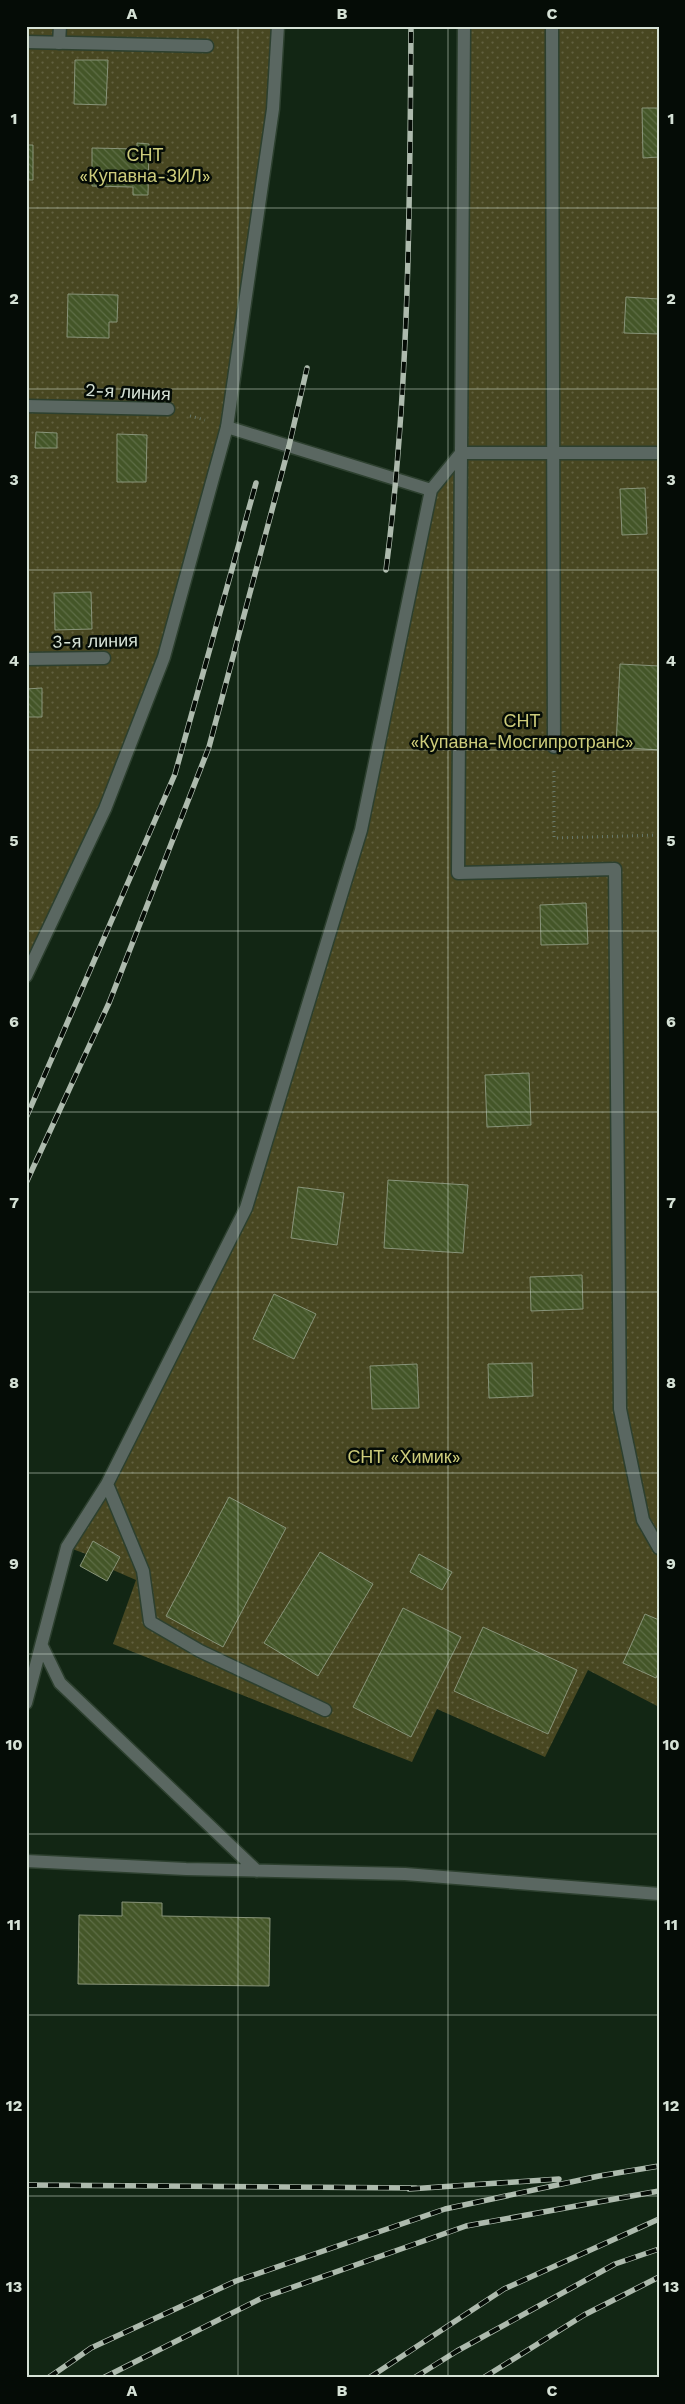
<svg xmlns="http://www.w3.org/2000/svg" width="685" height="2404" font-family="'Work Sans',sans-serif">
<defs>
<pattern id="garden-dots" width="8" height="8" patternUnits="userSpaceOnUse" patternTransform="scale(1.25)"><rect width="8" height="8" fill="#484721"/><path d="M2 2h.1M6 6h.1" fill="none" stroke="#626140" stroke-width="1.8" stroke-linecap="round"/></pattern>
<pattern id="building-back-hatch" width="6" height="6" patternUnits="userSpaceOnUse" patternTransform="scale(1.25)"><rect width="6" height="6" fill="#445628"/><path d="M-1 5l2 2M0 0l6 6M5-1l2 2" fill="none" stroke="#5e6e46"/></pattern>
</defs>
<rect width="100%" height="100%" fill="#122614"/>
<!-- garden -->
<path fill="url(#garden-dots)" d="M 26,26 L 278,26 L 227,427 L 164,657 L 26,976 Z
M 464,26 L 659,26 L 659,1707 L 588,1670 L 545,1757 L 437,1709 L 412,1762 L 113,1644 L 136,1580 L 113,1570 L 120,1557 L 93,1542 L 86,1554 L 67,1547 L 246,1208 L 346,876 L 431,490 L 461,453 Z"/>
<!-- building -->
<path fill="url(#building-back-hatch)" stroke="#889479" d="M 75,60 L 108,60 L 106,105 L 74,104 Z
M 642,108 L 659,108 L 659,157 L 643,158 Z
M 137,143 L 149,144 L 148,195 L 133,195 L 133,187 L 92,186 L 92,148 L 137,149 Z
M 26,145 L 33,145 L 33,180 L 26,180 Z
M 68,294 L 118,295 L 117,322 L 109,322 L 109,338 L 67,337 Z
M 626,297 L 659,299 L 659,334 L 624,333 Z
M 36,432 L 57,433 L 57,448 L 35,448 Z
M 117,434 L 147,435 L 146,482 L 117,482 Z
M 645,488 L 647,534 L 622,535 L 620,489 Z
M 91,592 L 92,629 L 55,630 L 54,593 Z
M 620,664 L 659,666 L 659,750 L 616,747 Z
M 42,688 L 42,717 L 26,717 L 26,689 Z
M 586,903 L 588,944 L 541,945 L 540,905 Z
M 529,1073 L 531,1125 L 487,1127 L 485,1075 Z
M 388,1180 L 468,1185 L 463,1253 L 384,1248 Z
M 298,1187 L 344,1193 L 337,1245 L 291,1238 Z
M 582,1275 L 583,1309 L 531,1311 L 530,1277 Z
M 274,1294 L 316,1314 L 294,1359 L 253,1339 Z
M 532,1363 L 533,1396 L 489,1398 L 488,1364 Z
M 417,1364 L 419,1408 L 372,1409 L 370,1366 Z
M 229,1497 L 286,1528 L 223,1647 L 166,1616 Z
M 93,1541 L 120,1557 L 107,1581 L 80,1566 Z
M 320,1552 L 373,1584 L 318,1676 L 264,1643 Z
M 419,1554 L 452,1572 L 442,1590 L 410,1572 Z
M 403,1608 L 461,1637 L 411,1737 L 353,1707 Z
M 645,1614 L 659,1620 L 659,1672 L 656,1678 L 623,1663 Z
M 483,1627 L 577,1670 L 548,1734 L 454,1691 Z
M 122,1902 L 162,1903 L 162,1916 L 270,1918 L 269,1986 L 78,1984 L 79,1915 L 122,1916 Z"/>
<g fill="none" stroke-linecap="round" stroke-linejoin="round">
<!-- lane casing -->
<g stroke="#2d402f" stroke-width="15">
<path id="lane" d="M 552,26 L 554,747
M 59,43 L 60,26
M 227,427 L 431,490 L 461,453 L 464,26
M 659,453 L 461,453 L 458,873 L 615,869 L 620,1409 L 643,1520 L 659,1548
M 107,1484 L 143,1571 L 150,1622 L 200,1651 L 325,1710
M 42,1646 L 60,1683 L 257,1871
M 26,1703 L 67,1547 L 107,1484 L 246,1208 L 361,830 L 431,490
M 26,1861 L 186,1869 L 405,1874 L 659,1894"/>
</g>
<!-- street casing -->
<g stroke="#2d402f" stroke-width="15">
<path id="street" d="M 26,42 L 207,46
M 26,406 L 168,409
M 26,659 L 104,658
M 26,976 L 105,809 L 164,657 L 227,427 L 273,109 L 278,26"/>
</g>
<!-- path -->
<path stroke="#687869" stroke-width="3" stroke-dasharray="1 4" stroke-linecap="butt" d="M 190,416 L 205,420
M 554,771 L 554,838 L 659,835"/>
<!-- lane -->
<use href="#lane" stroke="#5a6761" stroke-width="12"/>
<!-- street -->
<use href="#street" stroke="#5a6761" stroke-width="12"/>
<!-- rail casing -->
<g stroke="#adbaad" stroke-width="5.5">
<path id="rail" d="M 386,570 C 409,390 410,207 411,26
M 26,1118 L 175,774 L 256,483
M 26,1183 L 109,1003 L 209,747 L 289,446 L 307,368
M 26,2185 L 416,2188
M 409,2189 L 559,2179
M 48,2378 L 91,2348 L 236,2281 L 445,2209 L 599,2176 L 659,2166
M 103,2378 L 262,2298 L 466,2226 L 659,2191
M 369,2378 L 504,2289 L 659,2219
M 414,2378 L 457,2351 L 615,2264 L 659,2249
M 483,2378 L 584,2315 L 659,2277"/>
</g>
<!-- rail -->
<use href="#rail" stroke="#050c06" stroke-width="4" stroke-dasharray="11" stroke-linecap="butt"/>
</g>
<!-- grid -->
<path fill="none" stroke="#d6e2d6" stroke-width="1" stroke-opacity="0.55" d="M 238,26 L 238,2378M 448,26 L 448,2378M 26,208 L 659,208M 26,389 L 659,389M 26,570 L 659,570M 26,750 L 659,750M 26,931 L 659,931M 26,1112 L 659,1112M 26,1292 L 659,1292M 26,1473 L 659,1473M 26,1654 L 659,1654M 26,1834 L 659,1834M 26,2015 L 659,2015M 26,2196 L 659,2196"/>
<g text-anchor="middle" stroke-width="5" stroke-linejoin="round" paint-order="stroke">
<!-- park labels -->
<g font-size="18" fill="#cdcc7b" stroke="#050c06">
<text x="145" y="161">СНТ<tspan x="145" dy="21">«Купавна-ЗИЛ»</tspan></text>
<text x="522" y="727">СНТ<tspan x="522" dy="21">«Купавна-Мосгипротранс»</tspan></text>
<text x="404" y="1463">СНТ «Химик»</text>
</g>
<!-- street labels -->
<g font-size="18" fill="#d6e2d6" stroke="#050c06">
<text transform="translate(128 392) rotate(3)" y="6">2-я линия</text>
<text transform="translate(95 641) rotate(-1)" y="6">3-я линия</text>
</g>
</g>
<!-- border -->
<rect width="685" height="2404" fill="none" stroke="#050c06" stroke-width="55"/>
<rect x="28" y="28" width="630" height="2348" fill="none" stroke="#d6e2d6" stroke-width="2"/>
<g font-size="16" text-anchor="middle" font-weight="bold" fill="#d6e2d6">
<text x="132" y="19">A</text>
<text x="342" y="19">B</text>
<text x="552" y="19">C</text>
<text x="14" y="124">1</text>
<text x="671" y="124">1</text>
<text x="14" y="304">2</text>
<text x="671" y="304">2</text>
<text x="14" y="485">3</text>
<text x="671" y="485">3</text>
<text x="14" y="666">4</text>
<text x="671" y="666">4</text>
<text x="14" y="846">5</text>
<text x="671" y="846">5</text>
<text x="14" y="1027">6</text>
<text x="671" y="1027">6</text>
<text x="14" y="1208">7</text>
<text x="671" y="1208">7</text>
<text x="14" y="1388">8</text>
<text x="671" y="1388">8</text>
<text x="14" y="1569">9</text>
<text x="671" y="1569">9</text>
<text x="14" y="1750">10</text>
<text x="671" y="1750">10</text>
<text x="14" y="1930">11</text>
<text x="671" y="1930">11</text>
<text x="14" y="2111">12</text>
<text x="671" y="2111">12</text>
<text x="14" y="2292">13</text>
<text x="671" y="2292">13</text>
<text x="132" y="2396">A</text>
<text x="342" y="2396">B</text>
<text x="552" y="2396">C</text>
</g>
</svg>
